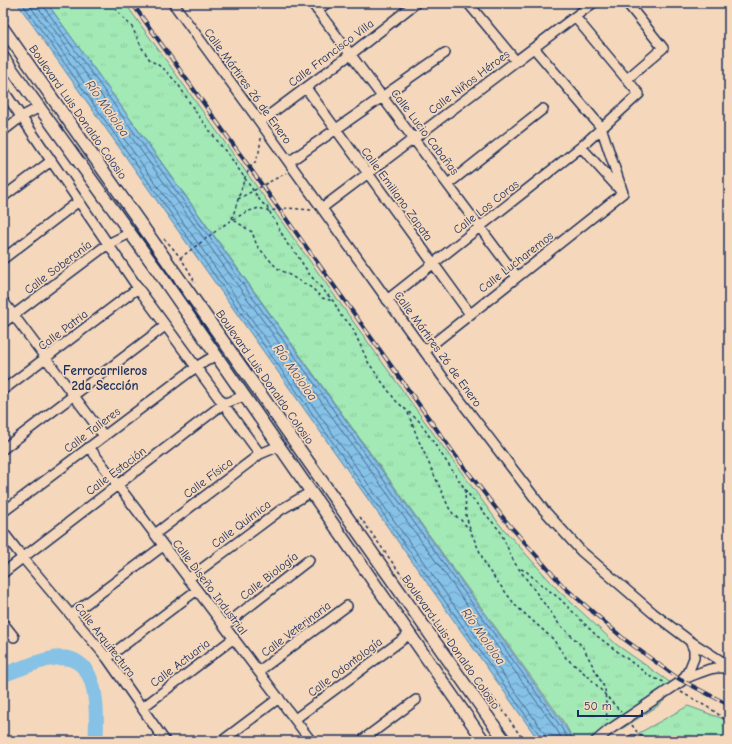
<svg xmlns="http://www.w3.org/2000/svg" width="732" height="744" font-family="'Comic Neue',sans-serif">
<defs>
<pattern id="grass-tufts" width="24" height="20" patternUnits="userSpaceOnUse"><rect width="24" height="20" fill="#a3e9b5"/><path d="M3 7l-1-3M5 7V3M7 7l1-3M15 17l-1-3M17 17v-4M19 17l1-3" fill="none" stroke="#8cc89e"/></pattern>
<pattern id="water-waves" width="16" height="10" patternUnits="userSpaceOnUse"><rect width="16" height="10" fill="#86c1e6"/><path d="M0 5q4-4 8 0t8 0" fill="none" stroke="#6d9dbe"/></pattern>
</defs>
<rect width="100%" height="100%" fill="#f5d8bb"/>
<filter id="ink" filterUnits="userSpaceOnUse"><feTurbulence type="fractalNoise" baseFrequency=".025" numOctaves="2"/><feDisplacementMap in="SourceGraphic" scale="8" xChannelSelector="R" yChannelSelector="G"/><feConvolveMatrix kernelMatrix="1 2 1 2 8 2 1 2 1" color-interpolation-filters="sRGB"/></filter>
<g filter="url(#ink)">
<!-- grass -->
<path fill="url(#grass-tufts)" stroke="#5f8c8a" d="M 47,3 L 125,3 L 451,458 L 500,525 L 558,590 L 617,645 L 678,688 L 658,706 L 623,728 L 616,730 L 601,741 L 574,741 L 565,724 Z
M 688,706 L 729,721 L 729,741 L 622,741 L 630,738 Z"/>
<!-- water -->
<path fill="url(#water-waves)" stroke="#5b87b0" d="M 17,3 L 47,3 L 564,725 L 574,741 L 539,741 Z"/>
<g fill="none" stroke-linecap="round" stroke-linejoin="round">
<!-- shore -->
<path stroke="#466994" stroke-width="1" d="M 22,3 L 541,737 L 542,741
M 28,3 L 545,734 L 547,741
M 39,3 L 40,10 L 557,730 L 563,741
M 44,3 L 44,7 L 561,727 L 569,741"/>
<!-- river -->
<path stroke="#86c1e6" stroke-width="15" d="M 3,675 C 17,670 35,662 50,659 C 100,649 97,707 96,741"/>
<!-- minor casing -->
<g stroke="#1b2f5e" stroke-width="12">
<path id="minor" d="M 173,3 L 260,122 L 447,383 L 544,510 L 581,551 L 653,613 L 690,641 L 729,666
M 312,3 L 517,277
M 468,3 L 516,61
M 627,3 L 663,48 L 627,79
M 317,10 L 327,3
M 534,48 L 601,127 L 623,193
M 306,88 L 470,314
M 3,90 L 138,288 L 260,454
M 260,122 L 351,54 L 416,3
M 3,131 L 21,117 L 40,107
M 581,147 L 620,190
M 289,162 L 445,53
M 448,184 L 543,109
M 3,197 L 51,161
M 322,208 L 593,3
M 3,259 L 79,201
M 387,300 L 581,147 L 639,94 L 575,17
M 3,301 L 104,436
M 3,323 L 108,244 L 130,233
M 424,351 L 623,193
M 3,390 L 138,288
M 89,447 L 311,741
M 3,449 L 165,326
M 3,512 L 196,367 L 216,355
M 3,532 L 23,558 L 107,658 L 165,741
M 155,534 L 260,454 L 279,446
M 3,573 L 223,404 L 244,396
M 188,579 L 282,509 L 311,492
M 71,615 L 163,546
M 3,623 L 14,637
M 224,626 L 309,560
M 107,658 L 197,590
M 259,671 L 347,606
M 683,679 C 699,674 713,664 729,669
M 142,708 L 234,638
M 295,719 L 410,634
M 633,740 L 640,741
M 222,741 L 279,698
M 361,741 L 416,700
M 596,741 L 609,730 L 682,681 L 690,668 L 694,658 L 694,650 L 690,641"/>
</g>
<!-- major casing -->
<g stroke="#1b2f5e" stroke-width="14">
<path id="major" d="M 3,28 L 505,741
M 3,57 L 159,273 L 484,741"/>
</g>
<!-- path -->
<path stroke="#1b2f5e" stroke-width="1.5" stroke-dasharray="3 3" stroke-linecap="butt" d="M 112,3 L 118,12 L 132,27 L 142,48 L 150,60 L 163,68 L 178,84 L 195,111 L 222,147 L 231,158 L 261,202 L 267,207 L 288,245 L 293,249 L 310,275 L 334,302 L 341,316 L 347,321 L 352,327 L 368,362 L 382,382 L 396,401 L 419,421 L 469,495 L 500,531 L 514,562 L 559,624 L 579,643 L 584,649 L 605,689 L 607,720
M 3,13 L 8,20
M 261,138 L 259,152 L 256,161 L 250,168 L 245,177 L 232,219 L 252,232 L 257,246 L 277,268 L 312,288 L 322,298 L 333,301
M 238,199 L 286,173
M 164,239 C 176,250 189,269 195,283
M 180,258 L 224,225 L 246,212 L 259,208 L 269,211 L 288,208 L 312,210
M 408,413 L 418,439 L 449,508 L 454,515 L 460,519 L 470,530 L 487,568 L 516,606 L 553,639 L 566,658 L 590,678 L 621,712
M 465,490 L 466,516 L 470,528
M 360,517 L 476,680 L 497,702 L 524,741
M 521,569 L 526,571 L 537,581 L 560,599 L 597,636 L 651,677 L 664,682
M 681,692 L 714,711 L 729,723
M 632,725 L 637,732"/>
<!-- minor -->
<use href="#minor" stroke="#f5d8bb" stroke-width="9"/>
<!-- major -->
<use href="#major" stroke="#f5d8bb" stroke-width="11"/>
<!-- rail casing -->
<g stroke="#1b2f5e" stroke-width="4">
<path id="rail" d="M 132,3 L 455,455 L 505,520 L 563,586 L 624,639 L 679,679 L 729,705"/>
</g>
<!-- rail -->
<use href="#rail" stroke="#f5d8bb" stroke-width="2.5" stroke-dasharray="8" stroke-linecap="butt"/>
</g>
</g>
<g text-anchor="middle" stroke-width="3.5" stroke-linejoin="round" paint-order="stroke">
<!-- street labels -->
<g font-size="12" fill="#1b2f5e" stroke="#f5d8bb">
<text transform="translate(331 53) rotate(-37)" y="4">Calle Francisco Villa</text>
<text transform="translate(469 82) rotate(-37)" y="4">Calle Niños Héroes</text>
<text transform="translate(248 86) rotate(54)" y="4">Calle Mártires 26 de Enero</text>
<text transform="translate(78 112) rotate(55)" y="4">Boulevard Luis Donaldo Colosio</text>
<text transform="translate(425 132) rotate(53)" y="4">Calle Lucio Cabañas</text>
<text transform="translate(397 194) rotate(54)" y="4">Calle Emiliano Zapata</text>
<text transform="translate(486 207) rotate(-38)" y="4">Calle Los Coras</text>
<text transform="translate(516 262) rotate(-38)" y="4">Calle Lucharemos</text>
<text transform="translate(58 267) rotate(-37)" y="4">Calle Soberanía</text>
<text transform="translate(63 330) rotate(-37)" y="4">Calle Patria</text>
<text transform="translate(438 349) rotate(54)" y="4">Calle Mártires 26 de Enero</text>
<text transform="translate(265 377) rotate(55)" y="4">Boulevard Luis Donaldo Colosio</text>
<text transform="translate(92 430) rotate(-37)" y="4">Calle Talleres</text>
<text transform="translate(116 471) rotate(-37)" y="4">Calle Estación</text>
<text transform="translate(208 478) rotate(-37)" y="4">Calle Física</text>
<text transform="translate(241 524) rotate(-37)" y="4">Calle Química</text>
<text transform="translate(269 576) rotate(-38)" y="4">Calle Biología</text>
<text transform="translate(210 587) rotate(53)" y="4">Calle Diseño Industrial</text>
<text transform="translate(296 629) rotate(-37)" y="4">Calle Veterinaria</text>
<text transform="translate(105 640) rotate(52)" y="4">Calle Arquitectura</text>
<text transform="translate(451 642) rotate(55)" y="4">Boulevard Luis Donaldo Colosio</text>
<text transform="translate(180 663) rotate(-37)" y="4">Calle Actuaria</text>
<text transform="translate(345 667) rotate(-37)" y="4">Calle Odontología</text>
</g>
<!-- water labels -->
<g font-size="13" font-style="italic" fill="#2b4572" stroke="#f5d8bb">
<text transform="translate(108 108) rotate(55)" y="5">Río Mololoa</text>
<text transform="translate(296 372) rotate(55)" y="5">Río Mololoa</text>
<text transform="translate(484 636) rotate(55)" y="5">Río Mololoa</text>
</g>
<!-- neighbourhood labels -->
<g font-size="13" font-weight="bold" fill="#1b2f5e" stroke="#f5d8bb">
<text x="105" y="375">Ferrocarrileros<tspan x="105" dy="15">2da Sección</tspan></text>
</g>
</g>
<!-- margin -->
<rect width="732" height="744" fill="none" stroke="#f5d8bb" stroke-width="16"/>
<rect x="8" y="8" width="716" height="728" fill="none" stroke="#1b2f5e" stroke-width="1.5" filter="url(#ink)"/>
<!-- scale -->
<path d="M578 710v6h64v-6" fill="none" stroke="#1b2f5e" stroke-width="2"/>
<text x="584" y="710" font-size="12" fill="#1b2f5e" stroke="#f5d8bb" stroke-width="3" paint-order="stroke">50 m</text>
</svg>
